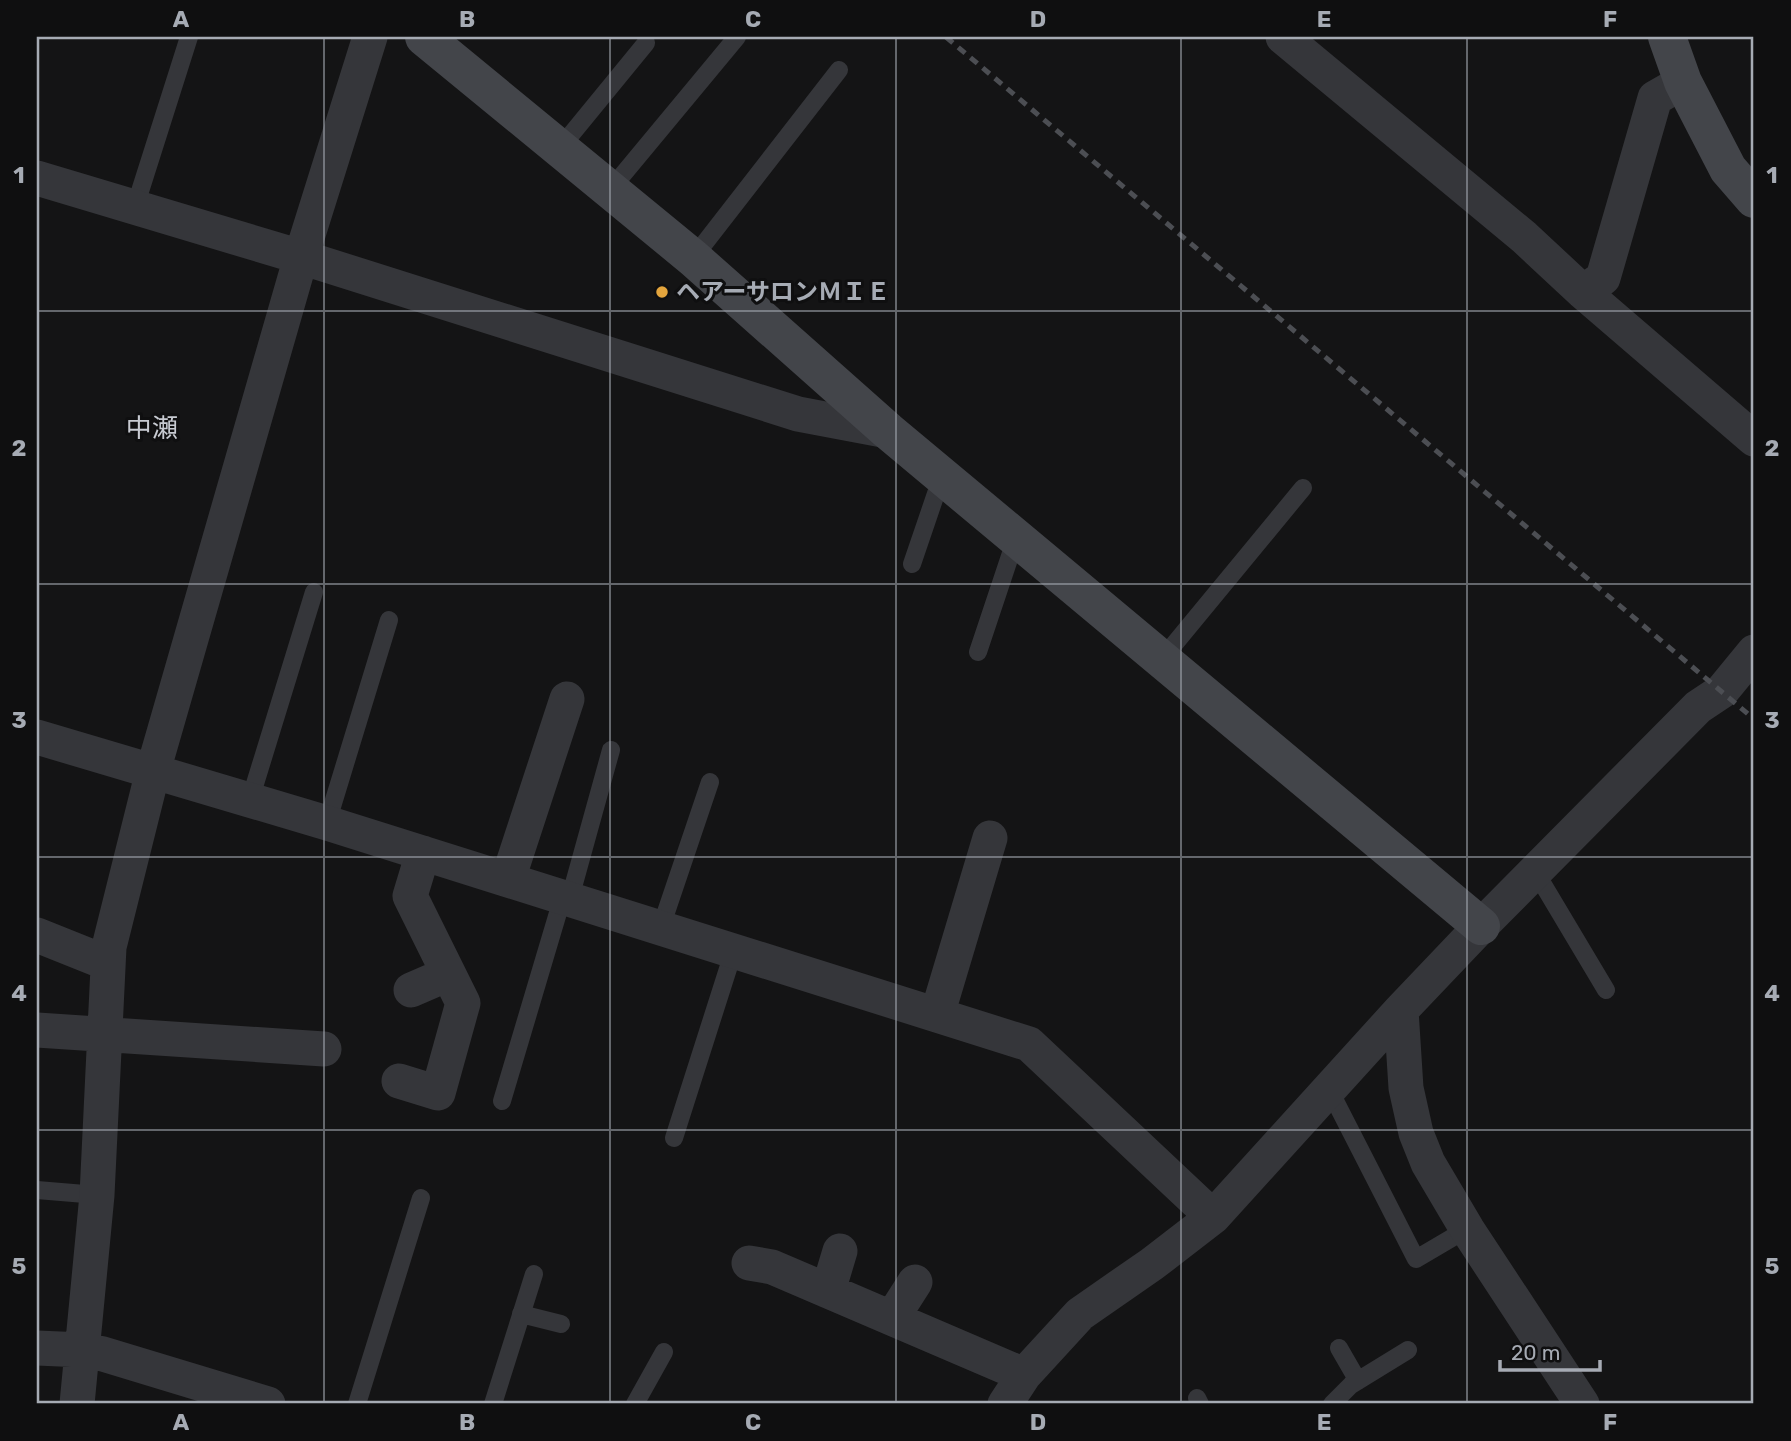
<svg xmlns="http://www.w3.org/2000/svg" width="1791" height="1441" font-family="Rubik,'Noto Sans JP',sans-serif">
<rect width="100%" height="100%" fill="#141415"/>
<g fill="none" stroke-linecap="round" stroke-linejoin="round">
<!-- lane -->
<path stroke="#35363a" stroke-width="18" d="M 560,148 L 646,43
M 610,190 L 737,37
M 135,207 L 189,37
M 693,258 L 839,70
M 912,564 L 942,476
M 978,652 L 1016,538
M 1162,659 L 1303,488
M 250,800 L 314,592
M 327,823 L 389,620
M 1535,871 L 1606,990
M 570,898 L 611,750
M 661,927 L 710,782
M 1328,1087 L 1416,1259 L 1467,1229
M 502,1101 L 563,896
M 674,1138 L 734,950
M 37,1190 L 97,1195
M 521,1314 L 561,1324
M 1339,1348 L 1358,1381
M 1197,1398 L 1200,1404
M 357,1404 L 421,1198
M 493,1404 L 534,1274
M 635,1404 L 664,1352
M 1332,1404 L 1351,1385 L 1408,1350"/>
<!-- street -->
<path stroke="#35363a" stroke-width="35" d="M 1283,37 L 1524,237 L 1583,292 L 1754,439
M 37,178 L 301,257 L 798,414 L 888,431
M 1583,292 L 1603,278 L 1655,98 L 1683,82
M 37,737 L 327,823 L 1029,1044 L 1213,1217
M 508,879 L 567,699
M 37,935 L 107,963
M 411,990 L 448,974
M 1401,1010 L 1406,1088 L 1416,1133 L 1428,1163 L 1467,1229 L 1582,1404
M 937,1015 L 990,838
M 37,1030 L 324,1049
M 399,1081 L 438,1093 L 463,1003 L 410,896 L 423,853
M 749,1263 L 772,1267 L 1024,1375
M 828,1291 L 840,1251
M 892,1318 L 915,1282
M 37,1348 L 83,1350 L 103,1354 L 268,1404
M 77,1404 L 97,1195 L 109,947 L 153,771 L 301,257 L 370,37
M 1005,1404 L 1024,1375 L 1080,1314 L 1152,1264 L 1213,1217 L 1401,1010 L 1481,926 L 1698,707 L 1722,691 L 1754,652"/>
<!-- secondary -->
<path stroke="#43454a" stroke-width="38" d="M 424,37 L 693,258 L 888,431 L 1481,926
M 1667,37 L 1683,82 L 1728,169 L 1754,199"/>
<!-- rail -->
<path stroke="#4c4e53" stroke-width="5" stroke-dasharray="9 7" stroke-linecap="butt" d="M 946,37 L 1754,719"/>
</g>
<!-- grid -->
<path fill="none" stroke="#a6abb4" stroke-width="2" stroke-opacity="0.55" d="M 324,37 L 324,1404M 610,37 L 610,1404M 896,37 L 896,1404M 1181,37 L 1181,1404M 1467,37 L 1467,1404M 37,311 L 1754,311M 37,584 L 1754,584M 37,857 L 1754,857M 37,1130 L 1754,1130"/>
<!-- markers -->
<circle fill="#e4a53d" stroke="#0f0f10" stroke-width="2.5" cx="662" cy="292" r="7"/>
<g text-anchor="middle" stroke-width="6" stroke-linejoin="round" paint-order="stroke">
<!-- poi labels -->
<g font-size="24" font-weight="bold" fill="#a6abb4" stroke="#0f0f10" text-anchor="start">
<text x="676" y="300">ヘアーサロンＭＩＥ</text>
</g>
<!-- neighbourhood labels -->
<g font-size="26" fill="#c7cad1" stroke="#0f0f10">
<text x="152" y="437">中瀬</text>
</g>
</g>
<!-- border -->
<rect width="1791" height="1441" fill="none" stroke="#0f0f10" stroke-width="77"/>
<!-- scale -->
<path d="M1500 1360v10h100v-10" fill="none" stroke="#a6abb4" stroke-width="3.5"/>
<text x="1511" y="1360" font-size="21" fill="#a6abb4" stroke="#0f0f10" stroke-width="5" paint-order="stroke">20 m</text>
<rect x="38" y="38" width="1714" height="1364" fill="none" stroke="#a6abb4" stroke-width="2.5"/>
<g font-size="23" text-anchor="middle" font-weight="bold" fill="#a6abb4">
<text x="181" y="27">A</text>
<text x="467" y="27">B</text>
<text x="753" y="27">C</text>
<text x="1038" y="27">D</text>
<text x="1324" y="27">E</text>
<text x="1610" y="27">F</text>
<text x="19" y="183">1</text>
<text x="1772" y="183">1</text>
<text x="19" y="456">2</text>
<text x="1772" y="456">2</text>
<text x="19" y="728">3</text>
<text x="1772" y="728">3</text>
<text x="19" y="1001">4</text>
<text x="1772" y="1001">4</text>
<text x="19" y="1274">5</text>
<text x="1772" y="1274">5</text>
<text x="181" y="1430">A</text>
<text x="467" y="1430">B</text>
<text x="753" y="1430">C</text>
<text x="1038" y="1430">D</text>
<text x="1324" y="1430">E</text>
<text x="1610" y="1430">F</text>
</g>
</svg>
